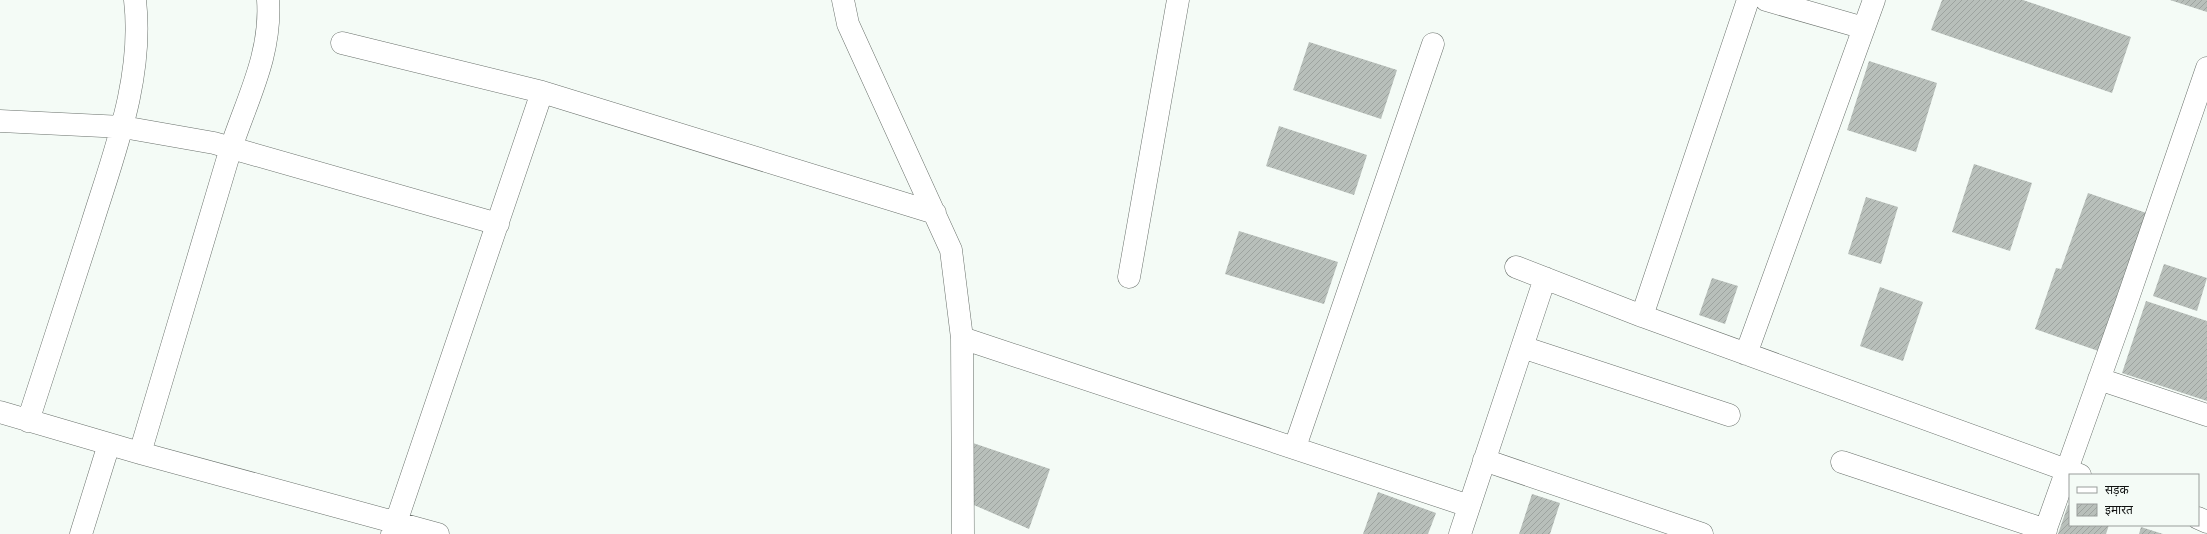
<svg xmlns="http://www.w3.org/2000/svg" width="2207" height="534" font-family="'Sofia Sans Condensed','Noto Sans Devanagari',sans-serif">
<defs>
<pattern id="building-hatch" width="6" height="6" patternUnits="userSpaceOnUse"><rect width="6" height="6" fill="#b8bfba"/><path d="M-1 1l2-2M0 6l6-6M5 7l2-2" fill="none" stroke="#9da39f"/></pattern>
</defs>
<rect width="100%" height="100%" fill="#f4fbf6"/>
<!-- building -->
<path fill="url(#building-hatch)" d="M 1942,0 L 2023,0 L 2131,37 L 2112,93 L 1931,30 Z
M 2170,0 L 2207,0 L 2207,12 Z
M 1309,42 L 1397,70 L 1381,119 L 1293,90 Z
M 1869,61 L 1937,83 L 1916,152 L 1847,130 Z
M 1279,126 L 1367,155 L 1354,195 L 1266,166 Z
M 1974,164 L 2032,183 L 2010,251 L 1952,232 Z
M 2088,193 L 2155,216 L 2107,354 L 2035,329 L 2056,268 L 2061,269 Z
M 1866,197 L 1898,207 L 1881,264 L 1848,254 Z
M 1239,231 L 1338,262 L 1324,304 L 1225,274 Z
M 2164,264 L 2207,278 L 2197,311 L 2153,296 Z
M 1712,278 L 1738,286 L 1725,324 L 1699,315 Z
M 1880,287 L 1923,302 L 1903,361 L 1860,346 Z
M 2146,301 L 2207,321 L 2207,401 L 2122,373 Z
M 973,443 L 1050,469 L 1029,529 L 967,502 Z
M 1378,492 L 1436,513 L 1428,534 L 1363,534 Z
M 1532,494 L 1560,503 L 1550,534 L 1519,534 Z
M 2068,505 L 2070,506 L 2070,525 L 2109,525 L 2106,534 L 2058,534 Z
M 2141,527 L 2163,534 L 2139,534 Z"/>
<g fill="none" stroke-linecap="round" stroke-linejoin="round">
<!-- minor casing -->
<g stroke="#6a716c" stroke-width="23">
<path id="minor" d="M 843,0 L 848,24 L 951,250 L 962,338 L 963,534
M 1766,0 L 1864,28
M 342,43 L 542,92 L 935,213
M 0,121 L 123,127 L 214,143 L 498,224
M 1516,267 L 1642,316 L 2080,475
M 1129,277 L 1178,0
M 1642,316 L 1748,0
M 962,338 L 1469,506
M 1522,347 L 1729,415
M 1746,354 L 1874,0
M 2099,379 L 2207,415
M 0,412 L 140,453 L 438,534
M 28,421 C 49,356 70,292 91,227 C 114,153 144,78 135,0
M 1295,447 L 1433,44
M 140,453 C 170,352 200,252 230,151 C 246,101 272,55 268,0
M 1484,460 L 1702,534
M 1842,462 L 2046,530
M 2198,518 L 2207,522
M 81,534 L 109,444
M 392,534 L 542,92
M 1460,534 L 1545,278
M 2044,534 L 2126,304 L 2207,68"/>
</g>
<!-- minor -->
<use href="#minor" stroke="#fff" stroke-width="22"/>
</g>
<!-- legend -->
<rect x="2069" y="474" width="130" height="52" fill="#f4fbf6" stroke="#999e9b"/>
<rect x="2077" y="487" width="20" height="6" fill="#ffffff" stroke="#999e9b"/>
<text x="2105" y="494" font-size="12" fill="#111312">सड़क</text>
<rect x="2077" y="504" width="20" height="12" fill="url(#building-hatch)" stroke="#999e9b"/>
<text x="2105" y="514" font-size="12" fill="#111312">इमारत</text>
</svg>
